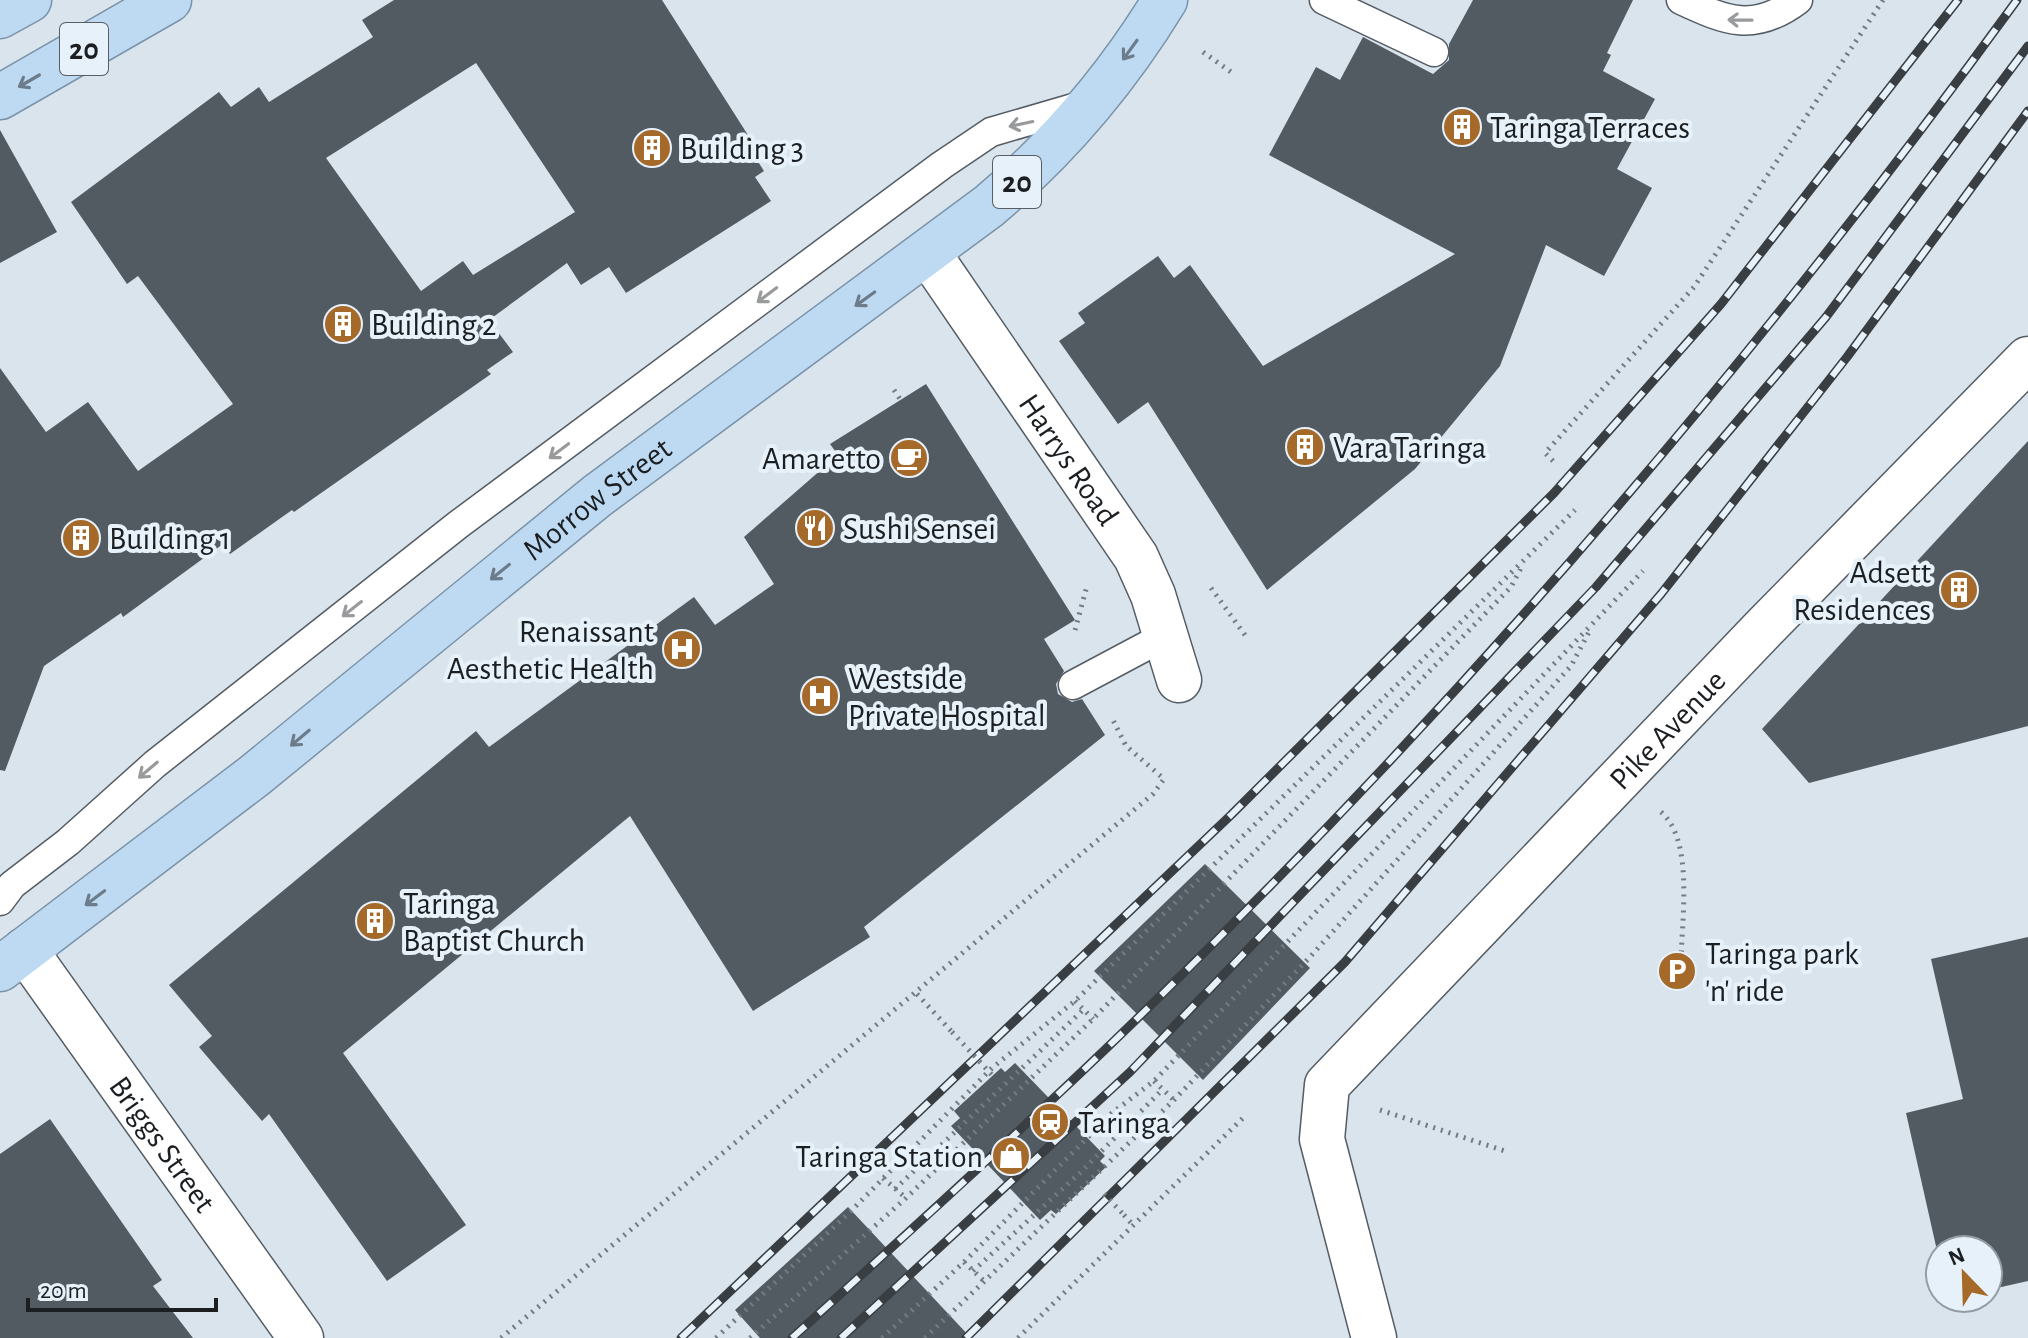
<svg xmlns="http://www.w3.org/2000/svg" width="2028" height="1338" font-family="'Alegreya Sans',sans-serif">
<rect width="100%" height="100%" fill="#dae4ed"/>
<!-- building -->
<path fill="#525b62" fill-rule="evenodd" d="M 394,0 L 662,0 L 753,143 L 748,146 L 764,171 L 755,177 L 771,201 L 626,293 L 609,267 L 581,285 L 567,263 L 489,320 L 513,352 L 487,370 L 491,374 L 294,512 L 292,510 L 230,554 L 223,544 L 123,617 L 121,613 L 44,666 L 5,771 L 0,770 L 0,368 L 46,432 L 88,402 L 138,471 L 233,404 L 138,276 L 127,284 L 71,202 L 219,92 L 231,107 L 259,87 L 269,102 L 373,37 L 362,20 ZM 476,63 L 575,212 L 473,275 L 463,261 L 421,291 L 326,158 Z
M 1473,0 L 1633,0 L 1607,53 L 1611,55 L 1603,71 L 1655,99 L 1617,169 L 1652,188 L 1604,276 L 1546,245 L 1500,366 L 1415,469 L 1267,590 L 1148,402 L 1118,424 L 1059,341 L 1085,323 L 1078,313 L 1158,256 L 1174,278 L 1190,265 L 1263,366 L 1455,254 L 1269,155 L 1316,67 L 1340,80 L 1363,37 L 1433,74 L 1449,60 L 1449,44 Z
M 0,130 L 57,232 L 0,263 Z
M 926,384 L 1075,620 L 1044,639 L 1064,671 L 1056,684 L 1058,694 L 1072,702 L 1082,699 L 1105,735 L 864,927 L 870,937 L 753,1011 L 630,816 L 343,1053 L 466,1225 L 387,1281 L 269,1114 L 262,1121 L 199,1047 L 212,1036 L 169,985 L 476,731 L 489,747 L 694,597 L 715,625 L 774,584 L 744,537 L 838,455 L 830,444 Z
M 2028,441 L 2028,726 L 1809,783 L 1762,729 Z
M 1205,864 L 1310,968 L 1203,1080 L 1094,971 Z
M 2028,937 L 2028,1281 L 1988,1290 L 1988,1250 L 1940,1250 L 1940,1264 L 1906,1113 L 1963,1099 L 1931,959 Z
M 1015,1063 L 1105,1156 L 1100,1161 L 1106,1167 L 1056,1214 L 1051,1210 L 1040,1220 L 951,1126 L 960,1118 L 954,1111 L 1001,1068 L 1005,1072 Z
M 50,1119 L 162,1280 L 153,1286 L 193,1338 L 0,1338 L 0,1154 Z
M 848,1207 L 971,1338 L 760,1338 L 735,1310 Z"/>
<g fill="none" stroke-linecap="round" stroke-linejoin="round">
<!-- service casing -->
<g stroke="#545c64" stroke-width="31">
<path id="service" d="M 1324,0 L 1434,52
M 1681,0 C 1726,21 1754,33 1798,0
M 1073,685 L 1165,636
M 0,901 L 12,885 L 68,842 L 155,764 L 459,524 L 942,165 L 991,132 L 1084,105"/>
</g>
<!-- minor casing -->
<g stroke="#545c64" stroke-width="47">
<g id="minor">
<path id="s1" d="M 928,253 L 1136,557 L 1153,595 L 1179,680"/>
<path id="s2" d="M 25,950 L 301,1338"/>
<path id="s3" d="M 1374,1338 L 1322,1139 L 1327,1085 L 1764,628 L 2028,359"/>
</g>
</g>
<!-- trunk casing -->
<g stroke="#7b93a8" stroke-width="47">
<g id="trunk">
<path d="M 0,16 L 29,0"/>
<path d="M 0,97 L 169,0"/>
<path id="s4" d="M 0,969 L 254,776 L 597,496 L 989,206 C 1058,148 1118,77 1165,0"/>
</g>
</g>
<!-- path -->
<path stroke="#747b81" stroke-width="5" stroke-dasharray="2 6" stroke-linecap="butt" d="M 1203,52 L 1231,72
M 894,390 L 900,399
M 1553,461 L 1545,453 L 1694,287 L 1883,0
M 1211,588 L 1245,635
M 1075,630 L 1087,586
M 1661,812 C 1695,841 1681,923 1681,965
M 917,994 L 952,1032
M 1075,1001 L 1093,1019
M 1154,1081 L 1174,1100
M 1380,1110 L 1505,1151
M 883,1178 L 906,1198
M 895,1189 L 1084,1009
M 1124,1215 L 1132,1224
M 964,1262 L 985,1282
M 973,1271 L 1082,1171 L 1162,1090
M 501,1338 L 1153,794 L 1164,779 L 1126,746 L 1111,716
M 716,1338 L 851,1211 L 992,1068 L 1075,1001 L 1575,510
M 750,1338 L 906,1198 L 1093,1019 L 1511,587 L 1521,568
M 882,1338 L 964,1262 L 1112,1113 L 1154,1081 L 1643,571
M 925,1338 L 1174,1100 L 1310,957 L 1571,666 L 1589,632
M 1018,1338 L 1245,1116"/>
<!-- service -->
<use href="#service" stroke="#fff" stroke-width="28"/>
<!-- minor -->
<use href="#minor" stroke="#fff" stroke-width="44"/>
<!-- trunk -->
<use href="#trunk" stroke="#bedaf3" stroke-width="44"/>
<!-- rail casing -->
<g stroke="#393e42" stroke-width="9">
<path id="rail" d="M 681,1338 L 1231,815 L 1554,493 L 1721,304 L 1958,0
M 792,1338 C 900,1240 1009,1142 1114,1041 C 1445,722 1747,372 2017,0
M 841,1338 L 1130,1072 L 1596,587 L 1826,317 L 2028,46
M 966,1338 L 1345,962 L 1661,594 L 1847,357 L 2028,111"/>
</g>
<!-- rail -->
<use href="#rail" stroke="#e7f1fa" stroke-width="6" stroke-dasharray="18" stroke-linecap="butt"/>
<!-- path-bridge -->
<path stroke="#747b81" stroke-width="5" stroke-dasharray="2 6" stroke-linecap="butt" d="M 952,1032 L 993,1076
M 1104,1194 L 1124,1215"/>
</g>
<!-- one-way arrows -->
<defs><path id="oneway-shaft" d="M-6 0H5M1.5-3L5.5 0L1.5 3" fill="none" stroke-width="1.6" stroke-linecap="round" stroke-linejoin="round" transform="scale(2)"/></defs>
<g stroke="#989a9c">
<use href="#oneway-shaft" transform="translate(1740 20) rotate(-179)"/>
<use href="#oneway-shaft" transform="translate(1021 124) rotate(168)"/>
<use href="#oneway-shaft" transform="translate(767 295) rotate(143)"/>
<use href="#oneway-shaft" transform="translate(559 451) rotate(143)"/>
<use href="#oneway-shaft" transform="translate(352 609) rotate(142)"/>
<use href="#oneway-shaft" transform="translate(148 770) rotate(140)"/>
</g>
<g stroke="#6c7c8a">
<use href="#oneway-shaft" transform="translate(1130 50) rotate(126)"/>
<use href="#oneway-shaft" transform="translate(29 81) rotate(150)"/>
<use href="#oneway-shaft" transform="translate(865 299) rotate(144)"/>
<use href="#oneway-shaft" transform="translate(500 572) rotate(141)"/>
<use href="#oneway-shaft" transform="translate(300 738) rotate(140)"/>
<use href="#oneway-shaft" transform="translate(95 898) rotate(143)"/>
</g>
<!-- icons -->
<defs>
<g id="building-disc" transform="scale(2)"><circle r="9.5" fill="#a56a2a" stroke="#e7f1fa"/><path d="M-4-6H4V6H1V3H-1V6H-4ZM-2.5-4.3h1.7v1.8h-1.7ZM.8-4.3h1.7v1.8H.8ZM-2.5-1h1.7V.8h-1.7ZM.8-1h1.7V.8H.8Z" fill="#fff"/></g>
<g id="cafe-disc" transform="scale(2)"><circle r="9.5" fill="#a56a2a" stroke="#e7f1fa"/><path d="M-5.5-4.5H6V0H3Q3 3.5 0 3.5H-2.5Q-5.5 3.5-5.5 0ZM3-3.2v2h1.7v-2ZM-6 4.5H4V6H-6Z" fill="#fff"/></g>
<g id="restaurant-disc" transform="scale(2)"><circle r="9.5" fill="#a56a2a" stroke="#e7f1fa"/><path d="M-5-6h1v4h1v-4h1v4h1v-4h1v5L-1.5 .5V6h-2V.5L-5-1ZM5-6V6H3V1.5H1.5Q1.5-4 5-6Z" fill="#fff"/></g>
<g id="hospital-disc" transform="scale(2)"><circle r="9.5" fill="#a56a2a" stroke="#e7f1fa"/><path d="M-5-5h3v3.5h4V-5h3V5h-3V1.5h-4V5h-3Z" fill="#fff"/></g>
<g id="parking-disc" transform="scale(2)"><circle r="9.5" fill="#a56a2a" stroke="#e7f1fa"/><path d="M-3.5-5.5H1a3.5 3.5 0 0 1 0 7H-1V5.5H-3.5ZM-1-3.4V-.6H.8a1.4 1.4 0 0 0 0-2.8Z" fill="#fff"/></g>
<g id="station-disc" transform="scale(2)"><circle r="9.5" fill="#a56a2a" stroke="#e7f1fa"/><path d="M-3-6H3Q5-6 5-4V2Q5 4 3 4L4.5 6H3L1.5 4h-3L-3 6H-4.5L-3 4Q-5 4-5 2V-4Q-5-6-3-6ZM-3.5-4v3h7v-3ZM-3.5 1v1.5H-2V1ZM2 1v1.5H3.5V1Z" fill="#fff"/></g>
<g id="shop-disc" transform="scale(2)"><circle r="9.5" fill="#a56a2a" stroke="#e7f1fa"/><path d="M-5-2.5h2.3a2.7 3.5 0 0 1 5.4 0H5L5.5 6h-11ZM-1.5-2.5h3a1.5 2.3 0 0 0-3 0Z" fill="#fff"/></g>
</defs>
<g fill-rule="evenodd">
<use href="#building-disc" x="1462" y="127"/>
<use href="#building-disc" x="652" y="148"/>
<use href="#building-disc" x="343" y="324"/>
<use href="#building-disc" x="1305" y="447"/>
<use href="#cafe-disc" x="909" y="458"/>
<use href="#restaurant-disc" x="815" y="528"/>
<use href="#building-disc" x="81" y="538"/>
<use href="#building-disc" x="1959" y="590"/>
<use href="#hospital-disc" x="682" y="649"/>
<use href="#hospital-disc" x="820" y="696"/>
<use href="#building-disc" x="375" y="921"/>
<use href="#parking-disc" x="1677" y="971"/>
<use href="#station-disc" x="1050" y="1122"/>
<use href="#shop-disc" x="1011" y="1156"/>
</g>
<g text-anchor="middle" stroke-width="8" stroke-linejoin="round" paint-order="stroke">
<!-- shield labels -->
<g fill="#e7f1fa" stroke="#585e63" stroke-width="2">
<rect x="60" y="23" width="48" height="52" rx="6"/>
<rect x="993" y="156" width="48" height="52" rx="6"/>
</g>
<g font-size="30" font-weight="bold" fill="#1b1f22">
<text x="84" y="59">20</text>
<text x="1017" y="192">20</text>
</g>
<!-- poi labels -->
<g font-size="32" fill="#1b1f22" stroke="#e7f1fa" text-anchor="start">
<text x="1490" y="138">Taringa Terraces</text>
<text x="680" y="159">Building 3</text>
<text x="371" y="335">Building 2</text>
<text x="1333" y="458">Vara Taringa</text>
<text x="881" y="469" text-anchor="end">Amaretto</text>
<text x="843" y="539">Sushi Sensei</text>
<text x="109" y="549">Building 1</text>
<text x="1931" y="583" text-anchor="end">Adsett<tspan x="1931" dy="37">Residences</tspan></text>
<text x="654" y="642" text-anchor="end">Renaissant<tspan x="654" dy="37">Aesthetic Health</tspan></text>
<text x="848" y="689">Westside<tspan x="848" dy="37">Private Hospital</tspan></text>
<text x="403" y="914">Taringa<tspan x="403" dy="37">Baptist Church</tspan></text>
<text x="1705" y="964">Taringa park<tspan x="1705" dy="37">'n' ride</tspan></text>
<text x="1078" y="1133">Taringa</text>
<text x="983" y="1167" text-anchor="end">Taringa Station</text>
</g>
<!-- street labels -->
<g font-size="32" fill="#1b1f22" stroke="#e7f1fa">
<text dy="11" stroke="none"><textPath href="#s1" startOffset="250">Harrys Road</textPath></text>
<text dy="11" stroke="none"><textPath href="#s4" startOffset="760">Morrow Street</textPath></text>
<text dy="11" stroke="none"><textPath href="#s3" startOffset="752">Pike Avenue</textPath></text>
<text dy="11" stroke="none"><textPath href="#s2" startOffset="238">Briggs Street</textPath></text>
</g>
</g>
<!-- north arrow -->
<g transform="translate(1964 1274) rotate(337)"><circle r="38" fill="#e7f1fa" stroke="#959da4" stroke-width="2"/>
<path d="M0-6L14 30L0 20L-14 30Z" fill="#a56a2a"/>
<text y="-12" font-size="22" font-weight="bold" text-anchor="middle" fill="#1b1f22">N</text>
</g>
<!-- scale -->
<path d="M28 1298v12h188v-12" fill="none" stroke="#1b1f22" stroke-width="4"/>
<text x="40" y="1298" font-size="24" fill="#1b1f22" stroke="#e7f1fa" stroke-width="6" paint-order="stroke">20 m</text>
</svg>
